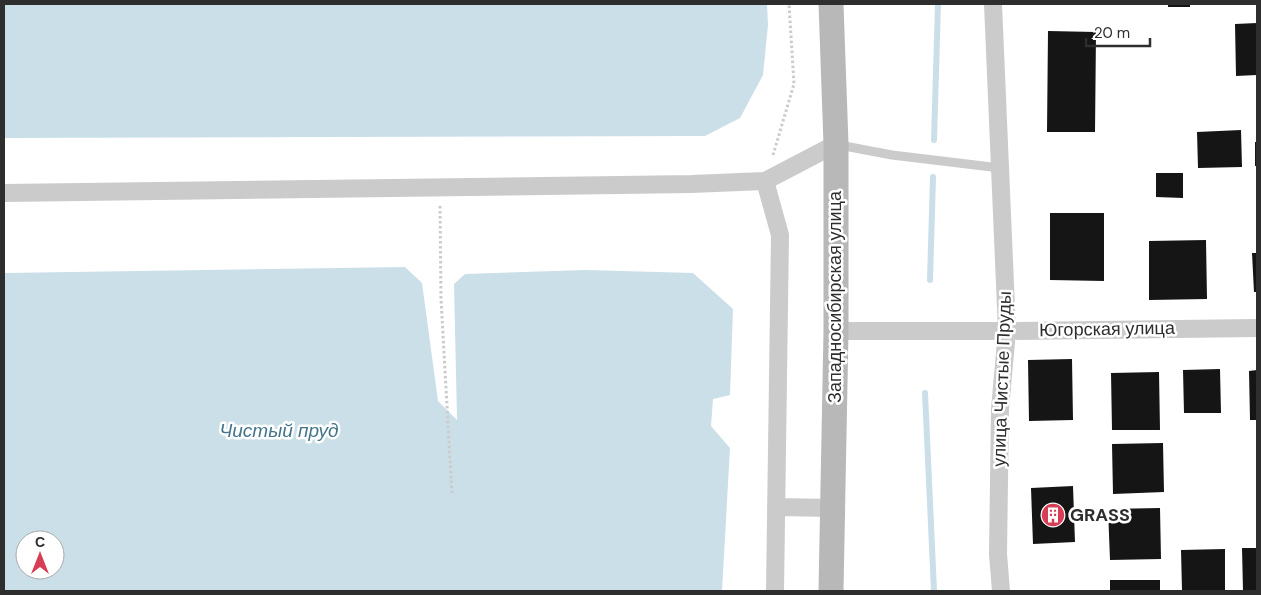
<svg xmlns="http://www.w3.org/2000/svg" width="1261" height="595" font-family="'DM Sans',sans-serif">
<rect width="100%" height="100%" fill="#fff"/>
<!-- water -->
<path fill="#cbdfe9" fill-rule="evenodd" d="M 4,4 L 767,4 L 768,25 L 763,75 L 740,118 L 705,136 L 4,138 Z
M 405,267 L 422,283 L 438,401 L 457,420 L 454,284 L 465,274 L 585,270 L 693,273 L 733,309 L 730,395 L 713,399 L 711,426 L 730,448 L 722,591 L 4,591 L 4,273 ZM 25,540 L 55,540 L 55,570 L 25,570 Z"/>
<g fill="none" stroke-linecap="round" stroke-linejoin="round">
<!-- stream -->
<path stroke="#cbdfe9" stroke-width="6" d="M 934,140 L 938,4
M 930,280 L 933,177
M 925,393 L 934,591"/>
</g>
<!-- building -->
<path fill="#151515" d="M 1168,4 L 1190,4 L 1190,7 L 1168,7 Z
M 1257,23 L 1257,75 L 1236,76 L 1235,24 Z
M 1048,31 L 1096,32 L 1095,132 L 1047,132 Z
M 1241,130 L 1242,167 L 1198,168 L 1197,132 Z
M 1255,142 L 1257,142 L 1257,166 L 1255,166 Z
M 1156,173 L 1183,173 L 1183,198 L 1156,197 Z
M 1050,213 L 1104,213 L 1104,281 L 1050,280 Z
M 1206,240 L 1207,299 L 1149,300 L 1149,241 Z
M 1252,253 L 1257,253 L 1257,292 L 1254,292 Z
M 1072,359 L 1073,420 L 1029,421 L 1028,360 Z
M 1220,369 L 1221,413 L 1184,413 L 1183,370 Z
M 1257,370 L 1257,420 L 1250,420 L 1249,371 Z
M 1159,372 L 1160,430 L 1112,430 L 1111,373 Z
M 1163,443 L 1164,492 L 1113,494 L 1112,444 Z
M 1073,486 L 1075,542 L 1033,544 L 1031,488 Z
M 1160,508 L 1161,559 L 1110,560 L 1108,509 Z
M 1242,548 L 1257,548 L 1257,591 L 1243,591 Z
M 1225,549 L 1225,591 L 1182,591 L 1181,550 Z
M 1110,580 L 1160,580 L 1160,591 L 1110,591 Z"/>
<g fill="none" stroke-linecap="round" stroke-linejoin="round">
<!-- path -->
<path stroke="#cbcbcb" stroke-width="3" stroke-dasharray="2.5 2.5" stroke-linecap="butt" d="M 773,155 L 794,84 L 789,4
M 440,206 L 441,299 L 452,495"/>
<!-- service -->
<path stroke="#cbcbcb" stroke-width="9" d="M 839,145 L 892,155 L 1000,168"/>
<!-- minor -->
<path stroke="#cbcbcb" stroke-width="18" d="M 993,4 L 1007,331 L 1000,409 L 998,554 L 1001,591
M 765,181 L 780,235 L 775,591
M 4,193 L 692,184 L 765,181 L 836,144
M 836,331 L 1007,331 L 1257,328
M 776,507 L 833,508"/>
<!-- secondary -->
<path stroke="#b8b8b8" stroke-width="25" d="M 831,4 L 836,144 L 836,331 L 831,591"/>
</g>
<!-- icons -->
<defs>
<g id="building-disc" transform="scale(1.25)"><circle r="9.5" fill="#d73e55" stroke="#fff"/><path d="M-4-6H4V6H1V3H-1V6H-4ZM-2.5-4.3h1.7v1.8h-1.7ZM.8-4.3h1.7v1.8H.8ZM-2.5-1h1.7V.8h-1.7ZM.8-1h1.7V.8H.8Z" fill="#fff"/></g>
</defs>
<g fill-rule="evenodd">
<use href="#building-disc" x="1053" y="515"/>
</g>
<g text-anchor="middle" stroke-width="5" stroke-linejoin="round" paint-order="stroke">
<!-- street labels -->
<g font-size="18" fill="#2e2e2e" stroke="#fff">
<text transform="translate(835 297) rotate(-90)" y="6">Западносибирская улица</text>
<text transform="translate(1107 329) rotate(-1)" y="6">Югорская улица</text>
<text transform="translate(1002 379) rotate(-88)" y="6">улица Чистые Пруды</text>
</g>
<!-- poi labels -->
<g font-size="18" font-weight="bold" fill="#2e2e2e" stroke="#fff" text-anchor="start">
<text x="1070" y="521">GRASS</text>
</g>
<!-- water labels -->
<g font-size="19" font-style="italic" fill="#43748a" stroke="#fff">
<text x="279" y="437">Чистый пруд</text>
</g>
</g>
<!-- border -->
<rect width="1261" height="595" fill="none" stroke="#2e2e2e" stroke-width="10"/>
<!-- north arrow -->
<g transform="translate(40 555)"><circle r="24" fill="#ffffff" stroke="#ababab"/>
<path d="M0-4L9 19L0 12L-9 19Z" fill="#d73e55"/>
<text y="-8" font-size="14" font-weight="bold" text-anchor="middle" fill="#2e2e2e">С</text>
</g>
<!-- scale -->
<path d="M1086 38v8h64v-8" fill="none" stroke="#2e2e2e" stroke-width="2.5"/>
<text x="1094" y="38" font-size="15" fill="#2e2e2e" stroke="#ffffff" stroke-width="4" paint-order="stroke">20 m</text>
</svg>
